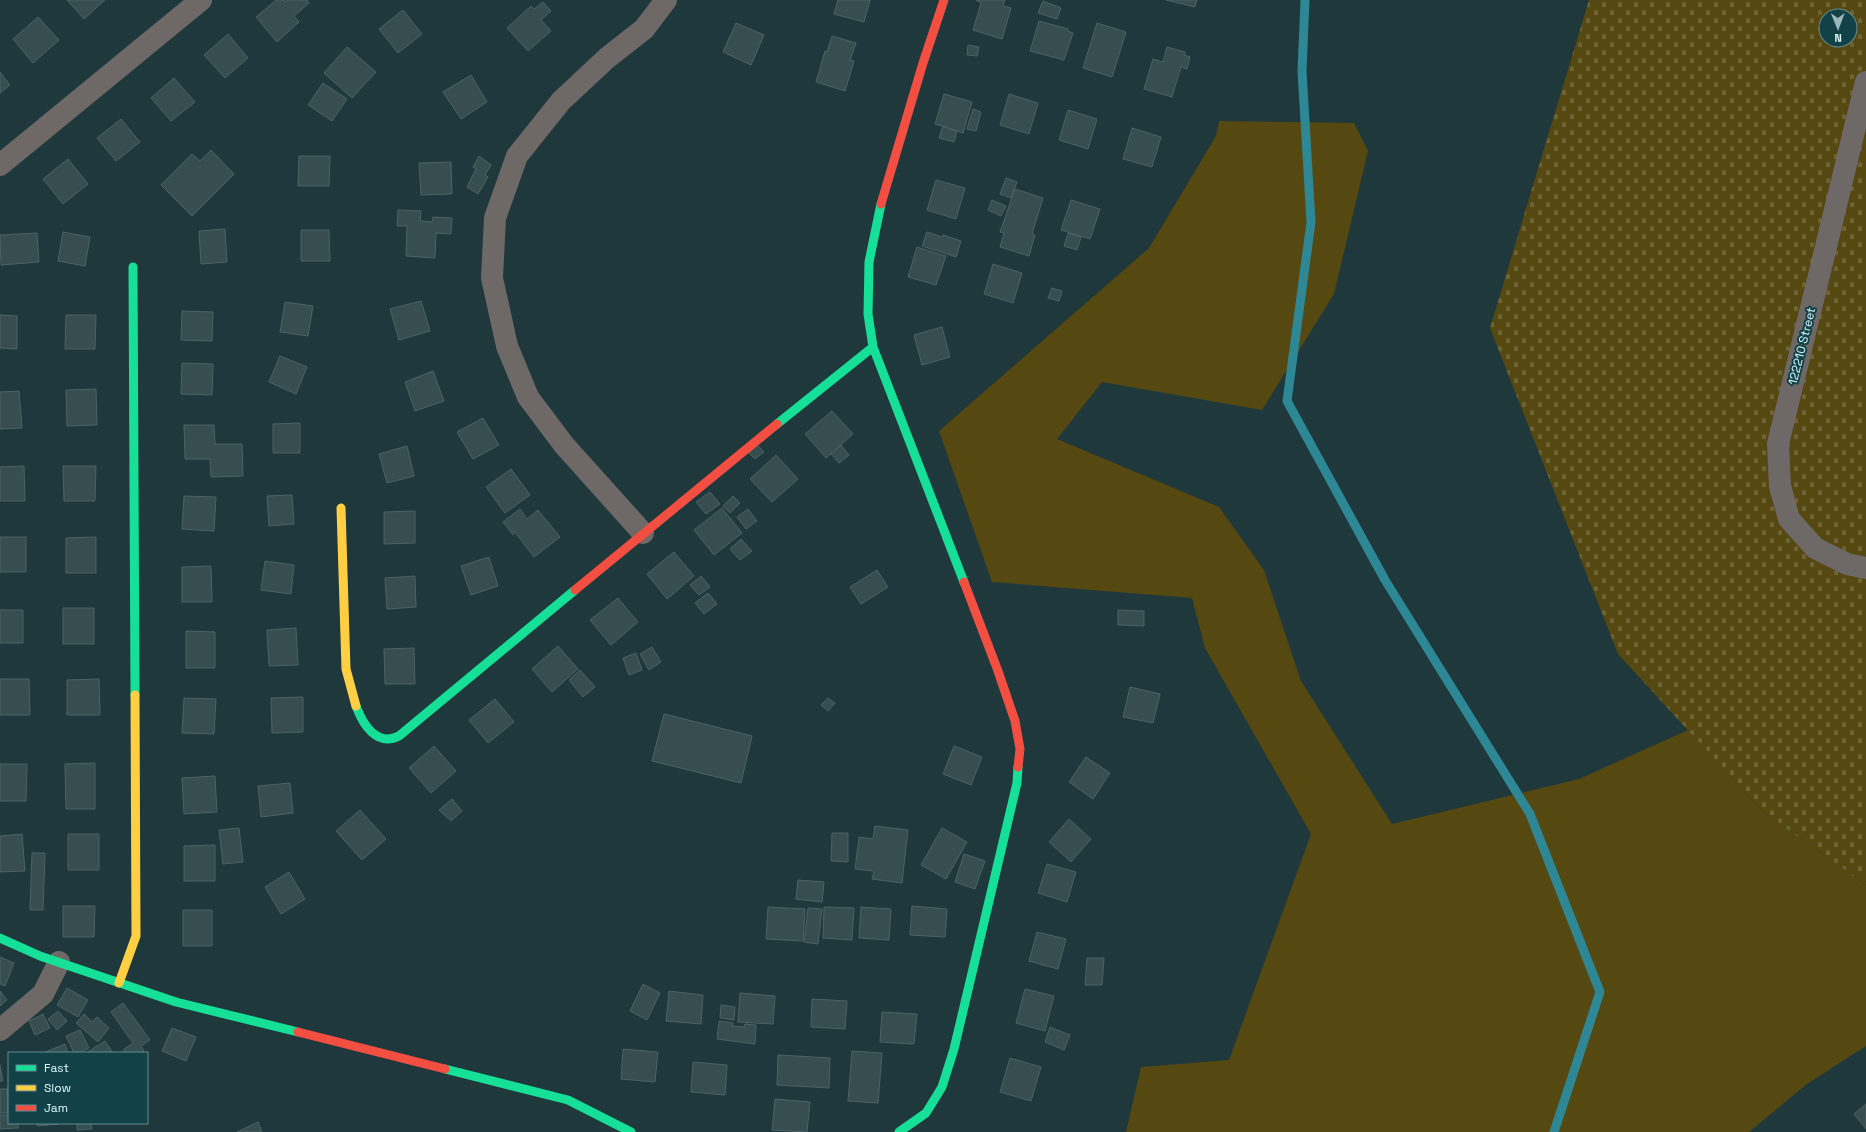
<svg xmlns="http://www.w3.org/2000/svg" width="1866" height="1132" font-family="'Space Grotesk',sans-serif">
<defs>
<pattern id="cemetery-stones" width="16" height="16" patternUnits="userSpaceOnUse"><rect width="16" height="16" fill="#564811"/><path d="M2 7V4a2 2 0 0 1 4 0v3zM10 15v-3a2 2 0 0 1 4 0v3z" fill="#6e6335"/></pattern>
</defs>
<rect width="100%" height="100%" fill="#1e383b"/>
<!-- green -->
<path fill="#564811" d="M 1219,121 L 1354,123 L 1368,151 L 1334,294 L 1262,410 L 1102,382 L 1057,439 L 1219,507 L 1264,570 L 1301,681 L 1392,824 L 1579,779 L 1688,730 L 1762,811 L 1866,885 L 1866,1046 L 1807,1084 L 1749,1132 L 1126,1132 L 1141,1067 L 1229,1060 L 1311,834 L 1205,648 L 1192,598 L 992,582 L 939,431 L 1149,248 L 1216,136 Z"/>
<!-- cemetery -->
<path fill="url(#cemetery-stones)" fill-rule="evenodd" d="M 1589,0 L 1866,0 L 1866,885 L 1762,811 L 1618,654 L 1490,328 ZM 1826,16 L 1850,16 L 1850,40 L 1826,40 Z"/>
<g fill="none" stroke-linecap="round" stroke-linejoin="round">
<!-- stream -->
<path stroke="#2d8794" stroke-width="9" d="M 1305,0 L 1302,71 L 1311,222 L 1287,401 L 1385,580 L 1530,814 L 1600,992 L 1554,1132"/>
</g>
<!-- building -->
<path fill="#374e51" stroke="#4c6366" d="M 67,0 L 105,0 L 84,19 Z
M 276,0 L 284,0 L 285,2 L 288,0 L 307,0 L 309,3 L 294,16 L 299,22 L 277,42 L 256,17 Z
M 838,0 L 870,0 L 864,22 L 834,14 Z
M 1005,0 L 1003,6 L 1011,8 L 1002,39 L 973,30 L 981,3 L 976,0 Z
M 1166,0 L 1197,0 L 1195,7 Z
M 1043,1 L 1061,8 L 1057,19 L 1038,13 Z
M 543,2 L 551,11 L 541,20 L 551,31 L 528,51 L 507,28 L 531,6 L 534,9 Z
M 403,10 L 422,34 L 398,53 L 379,29 Z
M 38,17 L 59,40 L 33,63 L 13,39 Z
M 1039,21 L 1068,29 L 1067,31 L 1073,33 L 1064,60 L 1030,51 Z
M 736,23 L 764,35 L 751,65 L 723,52 Z
M 1097,23 L 1126,32 L 1112,77 L 1083,68 Z
M 228,34 L 248,58 L 225,78 L 204,55 Z
M 832,36 L 856,43 L 850,60 L 854,61 L 845,91 L 816,82 L 825,51 L 827,52 Z
M 968,45 L 979,47 L 977,56 L 967,55 Z
M 347,47 L 376,72 L 352,98 L 324,73 Z
M 1167,47 L 1185,52 L 1184,55 L 1190,57 L 1187,69 L 1181,67 L 1172,97 L 1144,89 L 1153,59 L 1163,62 Z
M 0,72 L 10,85 L 0,93 Z
M 471,75 L 487,102 L 461,119 L 443,92 Z
M 174,78 L 195,102 L 171,121 L 151,98 Z
M 323,83 L 347,99 L 332,121 L 308,105 Z
M 944,94 L 972,102 L 963,133 L 935,124 Z
M 1009,94 L 1038,103 L 1029,134 L 1000,125 Z
M 973,109 L 981,112 L 976,131 L 967,129 Z
M 1068,110 L 1097,119 L 1088,149 L 1059,140 Z
M 121,119 L 140,142 L 116,161 L 97,138 Z
M 943,126 L 957,131 L 954,142 L 939,138 Z
M 1132,128 L 1161,137 L 1152,167 L 1123,159 Z
M 211,150 L 234,174 L 192,216 L 161,185 L 192,154 L 200,161 Z
M 299,156 L 330,156 L 329,186 L 298,186 Z
M 479,156 L 491,165 L 485,175 L 488,177 L 478,194 L 467,187 L 476,169 L 473,167 Z
M 68,159 L 88,184 L 63,204 L 43,179 Z
M 451,162 L 452,194 L 421,195 L 419,163 Z
M 1006,178 L 1017,182 L 1011,198 L 1000,194 Z
M 936,180 L 965,188 L 956,219 L 927,210 Z
M 1015,189 L 1043,198 L 1032,234 L 1035,235 L 1029,256 L 1000,247 L 1004,233 L 1000,232 Z
M 992,200 L 1006,206 L 1001,216 L 988,210 Z
M 1071,200 L 1100,209 L 1090,239 L 1061,230 Z
M 398,210 L 421,211 L 420,221 L 432,222 L 433,217 L 452,218 L 451,234 L 436,233 L 435,258 L 406,256 L 407,226 L 397,226 Z
M 225,229 L 227,262 L 201,264 L 199,231 Z
M 301,230 L 329,230 L 330,261 L 301,261 Z
M 63,232 L 90,237 L 85,266 L 58,261 Z
M 927,232 L 942,237 L 943,235 L 961,241 L 956,257 L 922,246 Z
M 37,233 L 39,262 L 1,265 L 0,235 Z
M 1068,233 L 1081,237 L 1077,250 L 1064,246 Z
M 917,247 L 946,256 L 936,285 L 908,277 Z
M 993,264 L 1022,273 L 1013,303 L 984,294 Z
M 1052,288 L 1062,291 L 1059,301 L 1048,298 Z
M 421,301 L 430,331 L 399,340 L 390,309 Z
M 285,302 L 313,306 L 308,336 L 280,332 Z
M 182,311 L 213,312 L 212,341 L 181,340 Z
M 0,315 L 17,316 L 17,349 L 0,348 Z
M 66,315 L 96,315 L 95,349 L 65,349 Z
M 942,327 L 950,357 L 922,365 L 914,335 Z
M 280,356 L 307,367 L 296,394 L 269,382 Z
M 182,363 L 213,364 L 212,395 L 181,394 Z
M 433,371 L 444,401 L 415,411 L 405,382 Z
M 96,389 L 97,425 L 67,426 L 66,390 Z
M 19,391 L 22,428 L 0,429 L 0,392 Z
M 832,411 L 853,434 L 826,458 L 805,434 Z
M 483,418 L 499,445 L 473,459 L 457,432 Z
M 300,423 L 300,453 L 273,453 L 273,424 Z
M 184,425 L 214,425 L 215,444 L 242,444 L 243,476 L 211,477 L 210,459 L 185,459 Z
M 757,445 L 764,452 L 755,459 L 748,452 Z
M 841,445 L 849,455 L 839,463 L 831,454 Z
M 407,446 L 414,476 L 387,483 L 379,454 Z
M 776,455 L 798,479 L 772,502 L 750,479 Z
M 24,466 L 25,501 L 0,501 L 0,467 Z
M 63,466 L 96,466 L 95,501 L 64,501 Z
M 511,469 L 530,495 L 505,513 L 486,487 Z
M 710,492 L 720,504 L 706,514 L 696,502 Z
M 292,495 L 294,524 L 269,526 L 267,496 Z
M 184,496 L 216,497 L 214,531 L 182,529 Z
M 733,496 L 740,503 L 730,513 L 723,506 Z
M 722,508 L 742,533 L 714,555 L 694,530 Z
M 520,509 L 527,519 L 538,510 L 560,537 L 534,557 L 514,531 L 513,535 L 503,522 Z
M 748,509 L 757,521 L 746,529 L 737,517 Z
M 415,511 L 415,543 L 384,544 L 384,512 Z
M 0,537 L 26,537 L 26,572 L 0,572 Z
M 96,537 L 96,573 L 66,573 L 66,538 Z
M 741,539 L 752,551 L 740,560 L 730,549 Z
M 674,552 L 694,576 L 667,599 L 647,574 Z
M 489,557 L 498,586 L 471,595 L 461,566 Z
M 265,561 L 294,565 L 291,594 L 261,590 Z
M 211,566 L 212,602 L 182,602 L 182,567 Z
M 877,570 L 888,587 L 861,604 L 850,587 Z
M 415,576 L 416,607 L 387,609 L 385,578 Z
M 701,576 L 710,587 L 699,595 L 690,585 Z
M 708,593 L 717,604 L 704,614 L 695,603 Z
M 618,598 L 638,622 L 611,645 L 590,620 Z
M 63,608 L 94,608 L 94,644 L 63,644 Z
M 0,610 L 23,610 L 23,643 L 0,643 Z
M 1118,610 L 1144,611 L 1144,626 L 1118,625 Z
M 296,628 L 298,665 L 269,666 L 267,630 Z
M 186,631 L 215,632 L 215,668 L 186,668 Z
M 558,646 L 578,669 L 552,692 L 532,669 Z
M 652,647 L 661,662 L 649,670 L 640,654 Z
M 414,648 L 415,684 L 385,684 L 384,649 Z
M 636,653 L 642,670 L 629,675 L 623,658 Z
M 580,670 L 595,687 L 583,697 L 569,680 Z
M 0,679 L 29,679 L 30,715 L 0,715 Z
M 99,679 L 100,715 L 67,715 L 67,680 Z
M 1130,687 L 1160,694 L 1153,723 L 1123,717 Z
M 303,697 L 303,732 L 272,733 L 271,698 Z
M 184,698 L 216,699 L 214,734 L 182,733 Z
M 828,698 L 835,703 L 828,711 L 821,705 Z
M 495,699 L 514,722 L 488,743 L 469,720 Z
M 664,714 L 752,736 L 741,783 L 652,761 Z
M 434,746 L 456,771 L 431,793 L 409,768 Z
M 954,746 L 982,757 L 971,785 L 943,774 Z
M 1086,757 L 1110,773 L 1093,799 L 1069,782 Z
M 95,763 L 95,809 L 66,809 L 65,764 Z
M 0,764 L 27,764 L 26,801 L 0,801 Z
M 215,776 L 217,812 L 184,814 L 182,778 Z
M 290,783 L 293,813 L 261,817 L 258,786 Z
M 452,799 L 462,811 L 451,821 L 439,810 Z
M 360,810 L 386,839 L 362,860 L 336,831 Z
M 1069,819 L 1091,839 L 1071,862 L 1049,842 Z
M 875,826 L 908,830 L 902,883 L 872,879 L 874,871 L 855,869 L 859,837 L 873,839 Z
M 239,828 L 243,862 L 223,864 L 219,830 Z
M 942,828 L 967,842 L 946,879 L 921,865 Z
M 832,833 L 848,833 L 848,862 L 831,861 Z
M 22,834 L 25,871 L 0,872 L 0,836 Z
M 68,834 L 99,834 L 99,870 L 68,870 Z
M 215,845 L 215,881 L 184,881 L 184,846 Z
M 32,853 L 45,853 L 43,910 L 30,910 Z
M 964,854 L 985,861 L 975,889 L 955,882 Z
M 1047,864 L 1076,872 L 1067,902 L 1038,893 Z
M 289,872 L 305,899 L 281,914 L 265,887 Z
M 798,880 L 824,882 L 822,902 L 796,899 Z
M 63,906 L 95,906 L 94,937 L 63,937 Z
M 912,906 L 947,909 L 945,937 L 910,935 Z
M 768,907 L 805,909 L 803,941 L 766,939 Z
M 824,907 L 854,908 L 852,940 L 823,938 Z
M 861,907 L 891,909 L 889,940 L 859,938 Z
M 808,908 L 822,909 L 818,944 L 804,942 Z
M 183,910 L 212,910 L 212,946 L 183,946 Z
M 1037,932 L 1066,939 L 1058,969 L 1029,961 Z
M 0,957 L 14,963 L 5,986 L 0,984 Z
M 1087,958 L 1104,958 L 1102,985 L 1085,985 Z
M 643,984 L 660,993 L 647,1020 L 630,1011 Z
M 67,988 L 88,1000 L 78,1017 L 57,1005 Z
M 1025,989 L 1054,996 L 1045,1031 L 1016,1023 Z
M 0,991 L 7,1000 L 0,1006 Z
M 669,991 L 703,995 L 701,1024 L 666,1021 Z
M 740,993 L 775,996 L 773,1024 L 738,1022 Z
M 812,999 L 847,1001 L 845,1029 L 811,1027 Z
M 123,1003 L 150,1040 L 141,1046 L 144,1051 L 141,1053 L 125,1053 L 123,1050 L 133,1043 L 111,1012 Z
M 721,1005 L 735,1007 L 734,1020 L 720,1018 Z
M 58,1011 L 67,1021 L 57,1030 L 48,1019 Z
M 882,1012 L 917,1014 L 914,1044 L 880,1042 Z
M 43,1014 L 50,1028 L 35,1035 L 29,1021 Z
M 84,1014 L 92,1022 L 97,1017 L 109,1028 L 98,1042 L 76,1023 Z
M 719,1021 L 733,1023 L 732,1026 L 744,1027 L 745,1024 L 756,1025 L 755,1044 L 717,1039 Z
M 1050,1027 L 1070,1035 L 1064,1050 L 1045,1042 Z
M 172,1028 L 196,1037 L 186,1061 L 162,1051 Z
M 80,1030 L 89,1048 L 79,1053 L 74,1053 L 66,1036 Z
M 105,1041 L 113,1053 L 86,1053 Z
M 65,1044 L 68,1053 L 43,1053 Z
M 623,1049 L 658,1052 L 655,1082 L 621,1079 Z
M 852,1051 L 882,1053 L 878,1103 L 848,1101 Z
M 778,1055 L 830,1058 L 829,1088 L 777,1085 Z
M 1010,1058 L 1041,1067 L 1031,1101 L 1000,1092 Z
M 693,1062 L 727,1065 L 725,1095 L 691,1092 Z
M 0,1065 L 3,1081 L 0,1081 Z
M 8,1086 L 9,1086 L 9,1113 L 8,1113 Z
M 0,1089 L 8,1089 L 8,1113 L 0,1113 Z
M 775,1099 L 810,1102 L 807,1132 L 772,1130 Z
M 1866,1104 L 1866,1129 L 1854,1114 Z
M 0,1115 L 9,1115 L 9,1123 L 18,1123 L 18,1128 L 0,1129 Z
M 258,1122 L 262,1132 L 237,1132 Z
M 37,1123 L 59,1123 L 59,1124 L 37,1126 Z
M 77,1123 L 91,1123 L 92,1129 L 77,1130 Z"/>
<g fill="none" stroke-linecap="round" stroke-linejoin="round">
<!-- street -->
<path stroke="#6e6867" stroke-width="22" d="M 1866,82 L 1778,444 L 1780,486 L 1789,519 L 1815,548 L 1847,564 L 1866,568
M 0,165 L 201,0
M 643,533 L 564,445 L 528,397 L 507,346 L 492,278 L 495,218 L 517,156 L 561,101 L 607,58 L 644,29 L 666,0
M 0,1030 L 43,994 L 59,962"/>
<!-- fast -->
<path stroke="#16e098" stroke-width="9" d="M 881,204 L 869,262 L 868,314 L 873,347 L 964,582
M 133,267 L 135,695
M 777,424 L 873,347
M 356,706 C 363,725 377,747 399,736 L 575,590
M 0,938 L 40,956 L 176,1002 L 298,1032
M 445,1069 L 568,1100 L 631,1132
M 899,1132 L 926,1113 L 942,1087 L 954,1049 L 1017,783 L 1018,767"/>
<!-- slow -->
<path stroke="#ffcf43" stroke-width="9" d="M 341,508 L 346,669 L 356,706
M 119,983 L 136,936 L 135,695"/>
<!-- jam -->
<path stroke="#f24e42" stroke-width="9" d="M 881,204 L 923,63 L 944,0
M 964,582 L 998,671 L 1015,721 L 1020,749 L 1018,767
M 575,590 L 777,424
M 298,1032 L 445,1069"/>
</g>
<g text-anchor="middle" stroke-width="4" stroke-linejoin="round" paint-order="stroke">
<!-- street labels -->
<g font-size="12" fill="#dcfaff" stroke="#124147">
<text transform="translate(1802 346) rotate(-76)" y="4">122210 Street</text>
</g>
</g>
<!-- legend -->
<rect x="8" y="1052" width="140" height="72" fill="#124147" stroke="#638b91"/>
<rect x="16" y="1065" width="20" height="6" fill="#16e098" stroke="#638b91"/>
<text x="44" y="1072" font-size="12" fill="#dcfaff">Fast</text>
<rect x="16" y="1085" width="20" height="6" fill="#ffcf43" stroke="#638b91"/>
<text x="44" y="1092" font-size="12" fill="#dcfaff">Slow</text>
<rect x="16" y="1105" width="20" height="6" fill="#f24e42" stroke="#638b91"/>
<text x="44" y="1112" font-size="12" fill="#dcfaff">Jam</text>
<!-- north arrow -->
<g transform="translate(1838 28) rotate(179)"><circle r="19" fill="#124147" stroke="#638b91"/>
<path d="M0-3L7 15L0 10L-7 15Z" fill="#9ab6ba"/>
<text y="-6" font-size="11" font-weight="bold" text-anchor="middle" fill="#dcfaff">N</text>
</g>
</svg>
